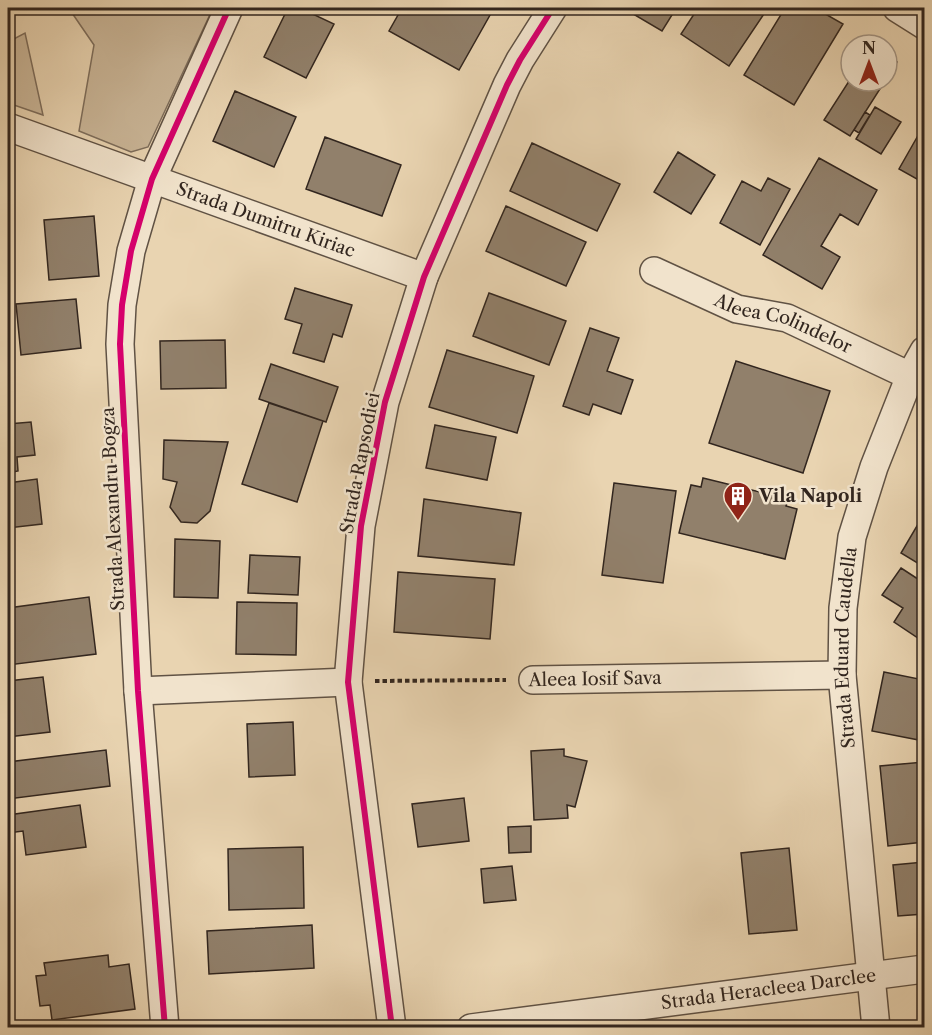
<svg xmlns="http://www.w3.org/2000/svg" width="932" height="1035" font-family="'Libre Caslon Text',serif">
<rect width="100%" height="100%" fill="#e9d4b1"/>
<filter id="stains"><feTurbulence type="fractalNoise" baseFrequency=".00333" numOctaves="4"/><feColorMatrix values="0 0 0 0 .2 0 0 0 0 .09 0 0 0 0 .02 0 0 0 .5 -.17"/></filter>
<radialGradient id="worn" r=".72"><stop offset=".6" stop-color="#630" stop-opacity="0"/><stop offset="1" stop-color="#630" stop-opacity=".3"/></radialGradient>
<!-- green -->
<path fill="#cab698" stroke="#7e6e5c" stroke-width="1.5" d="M 75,8 L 213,8 L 148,147 L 131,152 L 79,131 L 94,45 L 70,10 Z
M 25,33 L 43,115 L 8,103 L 8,42 Z"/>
<!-- building -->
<path fill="#91806b" stroke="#32261f" stroke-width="1.5" d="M 288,8 L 300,8 L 334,24 L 306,78 L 264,57 Z
M 402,8 L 494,8 L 459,70 L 389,31 Z
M 623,8 L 683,8 L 679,13 L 675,10 L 662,31 Z
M 698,8 L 768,8 L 729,66 L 681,34 Z
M 785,8 L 815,8 L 843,24 L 794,105 L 744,75 Z
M 887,56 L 897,62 L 887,78 Z
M 851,78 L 851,81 L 885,81 L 850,136 L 824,120 Z
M 235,91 L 296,117 L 274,167 L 213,141 Z
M 875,107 L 901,122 L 881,154 L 856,139 Z
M 865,112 L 870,115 L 859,133 L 854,130 Z
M 924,125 L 924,183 L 899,169 Z
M 924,125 L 924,183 L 899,169 Z
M 325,137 L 401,165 L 382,216 L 306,189 Z
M 532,143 L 620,184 L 597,231 L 510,191 Z
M 678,152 L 715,175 L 691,214 L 654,192 Z
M 819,158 L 877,190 L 858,225 L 840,214 L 821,246 L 840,257 L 822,289 L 763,255 Z
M 768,178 L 790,189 L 760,245 L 720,223 L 742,181 L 761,191 Z
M 506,206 L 586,242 L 566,286 L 486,251 Z
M 94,216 L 99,276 L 49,280 L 44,220 Z
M 295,288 L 352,305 L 342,337 L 333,334 L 324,362 L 293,353 L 302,324 L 285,319 Z
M 489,293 L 566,321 L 549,365 L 473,336 Z
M 76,299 L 81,348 L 21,355 L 16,304 Z
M 590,328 L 619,338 L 607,371 L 633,380 L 621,414 L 593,404 L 589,415 L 563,406 Z
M 225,340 L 226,388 L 161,389 L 160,341 Z
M 447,350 L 534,376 L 517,433 L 429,407 Z
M 736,361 L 830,391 L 803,473 L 709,443 Z
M 271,364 L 338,387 L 326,422 L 259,399 Z
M 269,403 L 323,421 L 297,502 L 242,484 Z
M 31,422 L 35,455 L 17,457 L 18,471 L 8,473 L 8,424 Z
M 435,425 L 496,437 L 487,480 L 426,468 Z
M 164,440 L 228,442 L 210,511 L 197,523 L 181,522 L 170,507 L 177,482 L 163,479 Z
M 703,478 L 788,499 L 786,506 L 797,509 L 785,559 L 679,533 L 691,485 L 701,487 Z
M 37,479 L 42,524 L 8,528 L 8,483 Z
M 614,483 L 676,491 L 663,583 L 602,575 Z
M 424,499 L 521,513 L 514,565 L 418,556 Z
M 924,514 L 924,567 L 901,553 Z
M 175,539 L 220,541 L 218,598 L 174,597 Z
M 250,555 L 300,557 L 298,595 L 248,593 Z
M 901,568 L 924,583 L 924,642 L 894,622 L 903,608 L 882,595 Z
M 398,572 L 495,579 L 490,639 L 394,632 Z
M 89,597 L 96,654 L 8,665 L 8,608 Z
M 237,602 L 297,603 L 296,655 L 236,654 Z
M 884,672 L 924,680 L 924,741 L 872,731 Z
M 43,677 L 50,732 L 8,737 L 8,681 Z
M 293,722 L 295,775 L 249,777 L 247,724 Z
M 564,749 L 564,756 L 587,761 L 575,807 L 567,805 L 568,818 L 534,820 L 531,751 Z
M 106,750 L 110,786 L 8,799 L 8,762 Z
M 924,762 L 924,842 L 888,846 L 880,766 Z
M 464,798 L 469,841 L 418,847 L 412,804 Z
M 80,805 L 86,847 L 26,855 L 23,831 L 8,833 L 8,815 Z
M 531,826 L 531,852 L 509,853 L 508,827 Z
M 303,847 L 304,908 L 229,910 L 228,849 Z
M 789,848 L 797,930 L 749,934 L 741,853 Z
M 924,862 L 924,914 L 898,916 L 893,865 Z
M 512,866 L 516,900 L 484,903 L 481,869 Z
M 312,925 L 314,968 L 209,974 L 207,931 Z
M 108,955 L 109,967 L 129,964 L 135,1009 L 52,1020 L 50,1005 L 40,1006 L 36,976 L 46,975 L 44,963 Z"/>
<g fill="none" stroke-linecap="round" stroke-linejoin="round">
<!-- minor casing -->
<g stroke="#605244" stroke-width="30">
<g id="minor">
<path d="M 897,8 L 924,25"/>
<path id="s1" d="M 8,127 L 424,277"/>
<path id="s2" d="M 654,271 L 737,309 L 787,318 L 910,376"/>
<path d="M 533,680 L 842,675"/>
<path d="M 138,691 L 348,682"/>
<path d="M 165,1028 L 138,691 L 120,344 L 122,305 L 131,251 L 152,179 L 229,8"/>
<path d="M 392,1028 L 348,682 L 361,526 L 385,402 L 424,277 L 507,85 L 520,60 L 553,8"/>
<path id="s3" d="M 471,1028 L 924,969"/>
<path id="s4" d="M 876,1028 L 842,675 L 843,608 L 852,537 L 874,467 L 910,376 L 924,351"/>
</g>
</g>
<!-- path -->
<path stroke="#32261f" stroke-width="4" stroke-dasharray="4.5 3" stroke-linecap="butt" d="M 375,681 L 506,680"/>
<!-- minor -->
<use href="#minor" stroke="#f1e3cc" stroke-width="27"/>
<!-- cycleway casing -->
<g stroke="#f1e3cc" stroke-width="10">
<path id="cycleway" d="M 165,1028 L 138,691 L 120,344 L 122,305 L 131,251 L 152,179 L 229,8
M 392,1028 L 348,682 L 361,526 L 385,402 L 424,277 L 507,85 L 520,60 L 553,8"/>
</g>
<!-- cycleway -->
<use href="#cycleway" stroke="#d6006c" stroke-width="6"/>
</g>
<!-- icons -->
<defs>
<g id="building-pin" transform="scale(1.5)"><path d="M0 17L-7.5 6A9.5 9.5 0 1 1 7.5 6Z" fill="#8f2418" stroke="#f1e3cc"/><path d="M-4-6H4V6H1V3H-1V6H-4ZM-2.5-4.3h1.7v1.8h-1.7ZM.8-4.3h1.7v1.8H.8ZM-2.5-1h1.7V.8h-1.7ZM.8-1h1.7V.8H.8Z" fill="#fff"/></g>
</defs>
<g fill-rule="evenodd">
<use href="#building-pin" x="738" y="496"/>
</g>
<g text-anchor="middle" stroke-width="5" stroke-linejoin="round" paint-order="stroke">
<!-- street labels -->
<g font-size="18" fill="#32261f" stroke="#f1e3cc">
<text dy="6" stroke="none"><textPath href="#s1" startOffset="274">Strada Dumitru Kiriac</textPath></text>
<text dy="6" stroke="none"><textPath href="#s2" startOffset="140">Aleea Colindelor</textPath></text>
<text transform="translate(360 463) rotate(-79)" y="6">Strada Rapsodiei</text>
<text transform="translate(113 509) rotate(-93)" y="6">Strada Alexandru Bogza</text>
<text dy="6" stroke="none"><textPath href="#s4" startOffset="382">Strada Eduard Caudella</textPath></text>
<text transform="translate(595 679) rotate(-1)" y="6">Aleea Iosif Sava</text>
<text dy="6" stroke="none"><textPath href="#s3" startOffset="300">Strada Heracleea Darclee</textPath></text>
</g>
<!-- poi labels -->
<g font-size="18" font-weight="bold" fill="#32261f" stroke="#f1e3cc" text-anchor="start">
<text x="759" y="502">Vila Napoli</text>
</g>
</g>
<!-- margin -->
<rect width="932" height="1035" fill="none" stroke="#e9d4b1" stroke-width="30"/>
<rect x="9" y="9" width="914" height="1017" fill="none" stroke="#32261f" stroke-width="3"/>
<rect x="15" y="15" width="902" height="1005" fill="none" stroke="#32261f" stroke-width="1.5"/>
<!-- north arrow -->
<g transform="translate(869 63)"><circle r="28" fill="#f1e3cc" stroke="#a59787" stroke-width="1.5"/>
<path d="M0-4.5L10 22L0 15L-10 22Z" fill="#8f2418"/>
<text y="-9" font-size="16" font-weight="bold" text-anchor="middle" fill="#32261f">N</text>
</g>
<rect width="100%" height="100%" filter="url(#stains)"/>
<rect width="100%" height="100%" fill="url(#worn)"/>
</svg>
